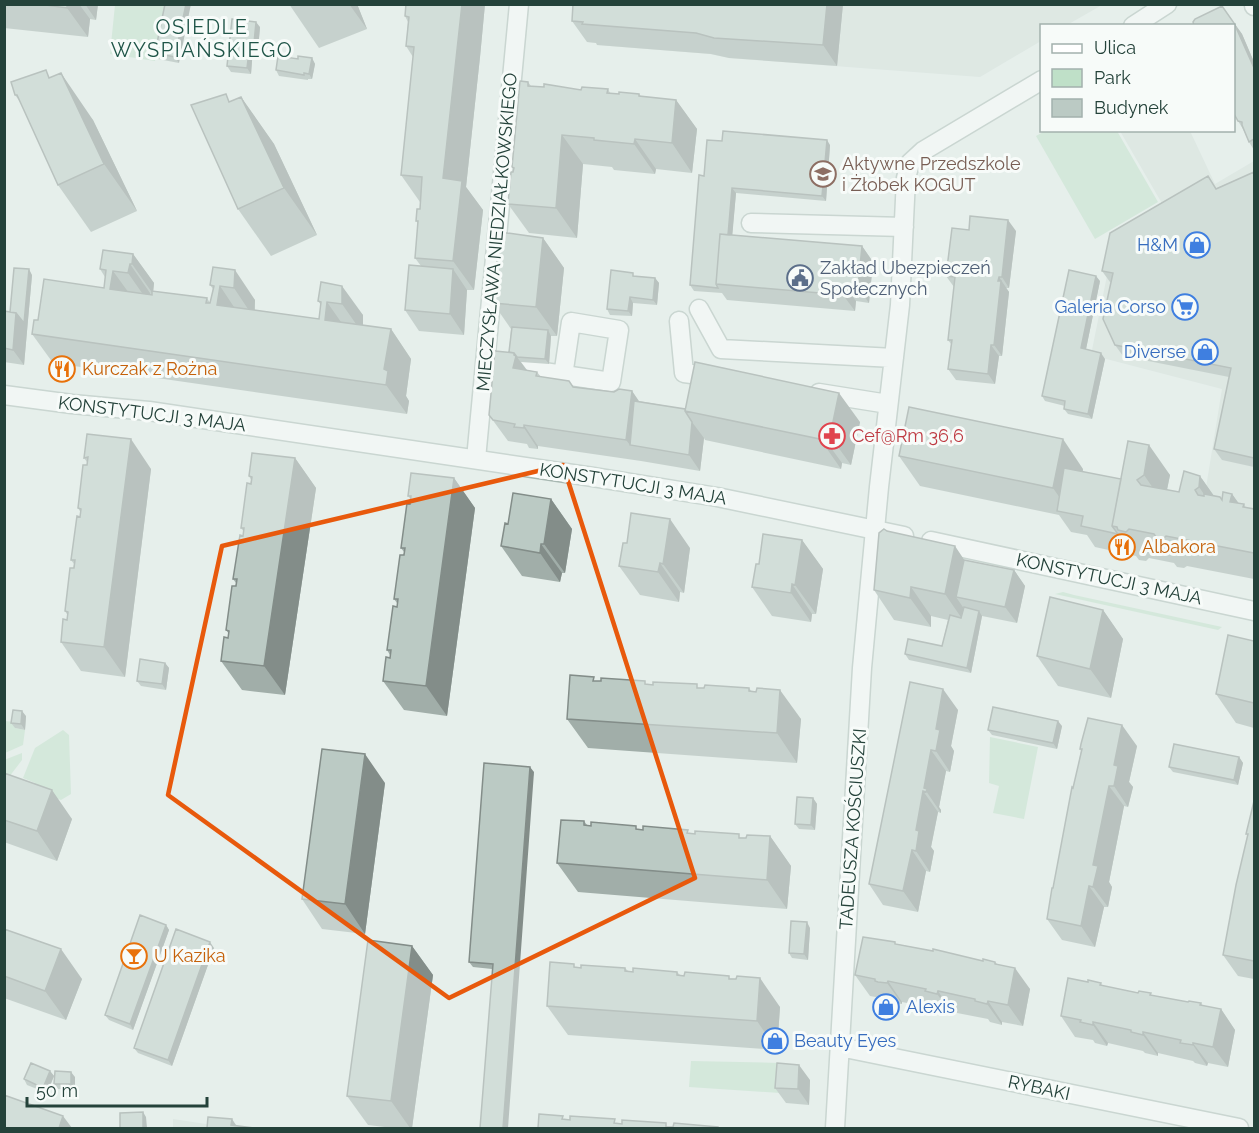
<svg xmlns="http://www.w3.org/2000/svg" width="1259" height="1133" font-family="Raleway,sans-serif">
<rect width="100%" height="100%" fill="#e6efeb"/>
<!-- built -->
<path fill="#d4dfda" d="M 582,5 L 1102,5 L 1067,25 L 1042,26 L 1041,41 L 980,77 L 729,58 L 710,54 L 597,45 L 597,43 L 587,42 L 590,11 Z
M 1120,131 L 1190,131 L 1215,184 L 1254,161 L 1254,513 L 1204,500 L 1222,389 L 1091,355 L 1114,241 L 1167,212 Z
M 173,1119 L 232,1128 L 173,1128 Z"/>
<!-- green -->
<path fill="#bfe0c8" d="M 115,5 L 166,5 L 155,61 L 110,54 Z
M 1045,131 L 1117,131 L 1158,202 L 1095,239 L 1036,136 Z
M 1063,592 L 1074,595 L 1222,627 L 1218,630 L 1055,594 Z
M 5,721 L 14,722 L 15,728 L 25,730 L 23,745 L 5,753 Z
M 63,730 L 69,735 L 71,794 L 61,800 L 33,790 L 35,783 L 23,778 L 35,748 Z
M 990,737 L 1038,747 L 1024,819 L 993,813 L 999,786 L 989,783 Z
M 22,753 L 22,760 L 6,781 L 5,780 L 4,760 Z
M 691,1061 L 781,1063 L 780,1093 L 689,1087 Z"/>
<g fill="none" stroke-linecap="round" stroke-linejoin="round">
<!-- minor casing -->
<g stroke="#a8b8b2" stroke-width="21">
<path id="minor" d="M 1133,26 L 1167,4
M 751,223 L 904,227
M 699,309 L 721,349 L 894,358
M 679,321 L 684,373 L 715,377
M 504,366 L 611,382 L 619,330 L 571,322 L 563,376
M 819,393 L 888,404
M 476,459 L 519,4
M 840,1047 L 1239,1128
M 835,1128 L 862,668 L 879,487 L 900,305 L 906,178 L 910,163 L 923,151 L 1042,80"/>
</g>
<!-- tertiary casing -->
<g stroke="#a8b8b2" stroke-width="21">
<path id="tertiary" d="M 1254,4 L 1254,6
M 4,395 L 72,404 L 149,411 L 593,477 L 717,497 L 904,536
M 931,541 L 1254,611"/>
</g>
<!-- minor -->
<use href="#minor" stroke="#fff" stroke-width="18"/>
<!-- tertiary -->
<use href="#tertiary" stroke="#fff" stroke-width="18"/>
</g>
<!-- wall -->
<path fill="#a1aea9" d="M 4,4 L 98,4 L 96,20 L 90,19 L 88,37 L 4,28 Z
M 165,4 L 179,63 L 158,59 L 155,53 Z
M 289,4 L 357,4 L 367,29 L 319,48 Z
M 406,4 L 485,4 L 480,57 L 466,187 L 483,210 L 474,290 L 467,290 L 464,335 L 419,331 L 405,310 L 421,266 L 415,258 L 418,223 L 416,221 L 420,209 L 420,202 L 401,175 L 413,57 L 406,46 L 408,22 L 405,16 Z
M 843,4 L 837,66 L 729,58 L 711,54 L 597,45 L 596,43 L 587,42 L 572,21 Z
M 1222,6 L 1242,34 L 1254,62 L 1254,150 L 1249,142 L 1243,129 L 1238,121 Z
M 260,27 L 258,49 L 253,48 L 251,74 L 231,72 L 227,66 Z
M 312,58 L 315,64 L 312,79 L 308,79 L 308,80 L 279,76 L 276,70 Z
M 51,78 L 93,120 L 137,211 L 91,232 L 58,185 L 21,103 L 15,95 Z
M 528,82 L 531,86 L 581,90 L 608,89 L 610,93 L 619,94 L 639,94 L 641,96 L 676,100 L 697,129 L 692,173 L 656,169 L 655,174 L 614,170 L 612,167 L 583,164 L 577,238 L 529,233 L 508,204 L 514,170 L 512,167 Z
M 241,97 L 274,144 L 317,235 L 271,256 L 238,209 L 231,101 Z
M 830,145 L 826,201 L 736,193 L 732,235 L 862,246 L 873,262 L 869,303 L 856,301 L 855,311 L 727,300 L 722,293 L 694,291 L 690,285 L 704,176 Z
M 1254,172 L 1254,467 L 1222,460 L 1214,449 L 1229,377 L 1123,356 L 1115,345 L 1111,282 L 1110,282 L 1102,271 L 1217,188 Z
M 969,230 L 1016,231 L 1009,288 L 1006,288 L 1009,292 L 1002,356 L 999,356 L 995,384 L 956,380 L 948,369 L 951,344 L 948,340 L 954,287 L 946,276 Z
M 543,238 L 564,268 L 557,336 L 551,336 L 549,364 L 521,362 L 527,370 L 537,372 L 541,377 L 569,381 L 573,387 L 614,392 L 632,391 L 639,401 L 685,409 L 860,422 L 851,465 L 842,463 L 841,469 L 705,440 L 704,438 L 700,471 L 641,461 L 538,446 L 538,449 L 529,448 L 527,444 L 508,441 L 489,415 L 509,352 L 511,329 L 493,303 Z
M 133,254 L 154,283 L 153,291 L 207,298 L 210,303 L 213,289 L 210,285 L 213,267 L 255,300 L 255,310 L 319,319 L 321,305 L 318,301 L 321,282 L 363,315 L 363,325 L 391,329 L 411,359 L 406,396 L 409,401 L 407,414 L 53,363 L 32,334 L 38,320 L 104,288 L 105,277 L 100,269 Z
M 32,275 L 24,365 L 4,362 L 4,311 L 10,312 Z
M 635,276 L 655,278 L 659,283 L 657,305 L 633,303 L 632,316 L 610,315 L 607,309 Z
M 1100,281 L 1086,349 L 1105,359 L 1092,419 L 1068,414 L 1064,409 L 1065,406 L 1045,401 L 1042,396 Z
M 87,434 L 151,469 L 125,677 L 81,671 L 61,642 L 68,616 L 65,611 L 74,564 L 71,560 L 80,517 L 81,513 L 78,508 L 87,465 L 87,462 L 84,458 Z
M 1128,441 L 1170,475 L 1167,490 L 1179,492 L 1202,479 L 1214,496 L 1222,500 L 1232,494 L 1239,504 L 1244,504 L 1246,508 L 1254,509 L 1254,579 L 1187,566 L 1184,568 L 1177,567 L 1174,563 L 1149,558 L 1146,561 L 1139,560 L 1136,556 L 1095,547 L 1087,535 L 1071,532 L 1059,515 L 920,486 L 899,456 L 1083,469 L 1083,472 L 1121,479 Z
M 295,458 L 316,488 L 285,695 L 242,690 L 221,661 L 228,638 L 229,634 L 226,630 L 236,583 L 233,579 L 243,536 L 244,532 L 241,528 L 251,480 L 249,476 Z
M 454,478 L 475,508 L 447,716 L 404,710 L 383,681 L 390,658 L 390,655 L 387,650 L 397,607 L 397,603 L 394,599 L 404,552 L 401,548 L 410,504 L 411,500 L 408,496 Z
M 551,499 L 572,529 L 565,573 L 562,573 L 560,582 L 522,576 L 501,546 Z
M 887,531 L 964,560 L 1014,570 L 1025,586 L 1017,623 L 982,616 L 971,673 L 909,660 L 905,654 L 942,646 L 948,620 L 931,616 L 931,627 L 894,620 L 874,590 Z
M 802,540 L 823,569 L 816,614 L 812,614 L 811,622 L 772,616 L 752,587 L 759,564 Z
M 690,548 L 684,593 L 680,592 L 679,602 L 640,595 L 619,566 Z
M 1103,610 L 1123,639 L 1111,698 L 1058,686 L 1037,656 Z
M 1254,641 L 1254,728 L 1236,723 L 1216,694 Z
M 165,663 L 169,668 L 166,690 L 141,686 L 137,681 Z
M 596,681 L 700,688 L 749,688 L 752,692 L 756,692 L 801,719 L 797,763 L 588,748 L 567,719 Z
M 910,682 L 958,710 L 951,746 L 954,751 L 950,772 L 946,771 L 939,807 L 941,810 L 941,813 L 938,812 L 931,847 L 934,851 L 930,872 L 926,871 L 918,912 L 883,905 L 869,884 Z
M 26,716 L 25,730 L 15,728 L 11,723 Z
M 1062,726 L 1057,749 L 992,735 L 988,730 Z
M 1137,746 L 1129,782 L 1133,787 L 1128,807 L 1124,806 L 1109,882 L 1112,887 L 1108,907 L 1104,907 L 1095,947 L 1062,940 L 1047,919 L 1081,751 L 1080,749 Z
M 1239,757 L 1243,763 L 1238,785 L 1173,772 L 1169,767 Z
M 534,772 L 492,969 L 473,967 L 469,962 Z
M 4,773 L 72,819 L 57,861 L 4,842 Z
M 385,783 L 365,934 L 322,929 L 302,899 Z
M 813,798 L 817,804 L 815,830 L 799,829 L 795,824 Z
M 1254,801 L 1254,979 L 1238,976 L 1223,955 L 1248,836 L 1246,834 Z
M 584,821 L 587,825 L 639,830 L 746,838 L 770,836 L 791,866 L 787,909 L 578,892 L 557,863 Z
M 166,925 L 169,930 L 133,1030 L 109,1020 L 105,1015 Z
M 810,928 L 808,960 L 792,958 L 789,953 Z
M 4,929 L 82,979 L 66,1020 L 4,998 Z
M 897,944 L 983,961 L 995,962 L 997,964 L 1030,989 L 1023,1026 L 1002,1022 L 1002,1025 L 990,1022 L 988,1019 L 952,1012 L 952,1014 L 940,1012 L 938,1009 L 902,1002 L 902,1004 L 892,1003 L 890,1002 L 887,999 L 870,996 L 855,975 Z
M 412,946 L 433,975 L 412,1128 L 393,1128 L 368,1125 L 347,1096 Z
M 214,948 L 172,1066 L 138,1053 L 134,1048 Z
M 576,967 L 625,968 L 628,971 L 677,972 L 680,975 L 736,979 L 780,1007 L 777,1050 L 568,1035 L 547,1006 Z
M 1088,982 L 1101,983 L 1102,986 L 1188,1002 L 1201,1003 L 1203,1006 L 1221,1009 L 1235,1030 L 1228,1067 L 1208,1063 L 1207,1066 L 1195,1063 L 1193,1061 L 1158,1053 L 1158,1056 L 1145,1053 L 1143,1051 L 1108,1043 L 1107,1046 L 1095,1043 L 1093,1040 L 1075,1037 L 1061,1016 Z
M 50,1071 L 54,1076 L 47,1093 L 27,1085 L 24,1079 Z
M 75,1077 L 75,1090 L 58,1089 L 54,1084 Z
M 810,1080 L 809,1105 L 786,1103 L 775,1088 Z"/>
<!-- shaded-wall -->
<path fill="#838d89" d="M 67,4 L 79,4 L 90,19 L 88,37 L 67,8 Z
M 85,4 L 98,4 L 96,20 Z
M 186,4 L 191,4 L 179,63 L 175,57 Z
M 349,4 L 357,4 L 367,29 Z
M 462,4 L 485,4 L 480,57 L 466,187 L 483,210 L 474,290 L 453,261 L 443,178 Z
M 827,4 L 843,4 L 837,66 L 823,45 Z
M 256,22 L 260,27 L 258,49 L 254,43 Z
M 1234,23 L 1242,34 L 1254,62 L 1254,68 Z
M 250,43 L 253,48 L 251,74 L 247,68 Z
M 312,58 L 315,64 L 312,79 L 309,74 Z
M 61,73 L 93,120 L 137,211 L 104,164 Z
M 241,97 L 274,144 L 317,235 L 284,188 Z
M 676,100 L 697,129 L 692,173 L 672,143 Z
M 562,135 L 583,164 L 577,238 L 556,208 Z
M 635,139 L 656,169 L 655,174 L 634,144 Z
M 827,140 L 830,145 L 826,201 L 822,196 Z
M 732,188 L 736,193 L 728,285 L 724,285 Z
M 1008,220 L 1016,231 L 1009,288 L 1002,277 Z
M 543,238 L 564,268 L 557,336 L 536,307 Z
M 862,246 L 873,262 L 869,303 L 858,287 Z
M 133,254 L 154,283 L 153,294 L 132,264 Z
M 130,264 L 150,293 L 149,303 L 128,273 Z
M 29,269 L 32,275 L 24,365 L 13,350 L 16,313 Z
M 453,269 L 467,290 L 464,335 L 450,314 Z
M 235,270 L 255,300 L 254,318 L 234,288 Z
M 113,271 L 134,300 L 110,289 Z
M 1096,276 L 1100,281 L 1085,354 L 1081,348 Z
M 999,277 L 1009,292 L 1002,356 L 994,345 Z
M 655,278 L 659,283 L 657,305 L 653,300 Z
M 844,285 L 856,301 L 855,311 L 843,295 Z
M 220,286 L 240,316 L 217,305 Z
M 342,286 L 363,315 L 363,334 L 342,304 Z
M 630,297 L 633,303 L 632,316 L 628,311 Z
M 327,302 L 348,332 L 325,320 Z
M 391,329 L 411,359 L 406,396 L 409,401 L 407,414 L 386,385 L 384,369 Z
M 548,330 L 551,336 L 549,364 L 545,359 Z
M 991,345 L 999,356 L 995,384 L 988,374 Z
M 514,353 L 531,376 L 513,368 Z
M 1101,353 L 1105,359 L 1092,419 L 1088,414 Z
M 632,391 L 646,412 L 630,445 L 626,440 Z
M 839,393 L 860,422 L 851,465 L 830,436 Z
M 692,422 L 704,438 L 700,471 L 689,455 Z
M 524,425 L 538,446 L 538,449 L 524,428 Z
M 821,434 L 842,463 L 841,469 L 820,439 Z
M 131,439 L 151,469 L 125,677 L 104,647 Z
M 1063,439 L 1083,469 L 1074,515 L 1071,514 L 1053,488 Z
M 1149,445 L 1170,475 L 1164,504 L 1144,475 Z
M 295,458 L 316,488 L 285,695 L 264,666 Z
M 1200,476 L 1221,506 L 1219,516 L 1199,487 Z
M 454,478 L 475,508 L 447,716 L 426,686 Z
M 1232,494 L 1253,523 L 1230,502 Z
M 551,499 L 572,529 L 565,573 L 544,544 Z
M 670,519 L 690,548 L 684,593 L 663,564 Z
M 802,540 L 823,569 L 816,614 L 795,585 Z
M 541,544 L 562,573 L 560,582 L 540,553 Z
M 955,546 L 975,576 L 956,597 L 967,613 L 965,623 L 945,594 Z
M 660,563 L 680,592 L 679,602 L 658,572 Z
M 1014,570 L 1025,586 L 1017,623 L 1005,607 Z
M 792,584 L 812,614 L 811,622 L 791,593 Z
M 911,587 L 931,616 L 931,627 L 910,598 Z
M 1103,610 L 1123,639 L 1111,698 L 1090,669 Z
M 979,611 L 982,616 L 971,673 L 967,668 Z
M 165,663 L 169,668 L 166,690 L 162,684 Z
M 943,689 L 958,710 L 951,746 L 954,751 L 950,772 L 936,751 L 936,729 Z
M 780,690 L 801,719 L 797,763 L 777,733 Z
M 22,711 L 26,716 L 25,730 L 21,724 Z
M 1058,721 L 1062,726 L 1057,749 L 1053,743 Z
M 1122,725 L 1137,746 L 1129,782 L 1133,787 L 1128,807 L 1114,786 L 1114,765 Z
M 931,750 L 946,771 L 939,807 L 941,810 L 941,813 L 924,788 Z
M 365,754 L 385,783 L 365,934 L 345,904 Z
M 1239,757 L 1243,763 L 1238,785 L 1234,780 Z
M 530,767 L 534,772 L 508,1128 L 503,1128 Z
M 1109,786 L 1124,806 L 1109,882 L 1112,887 L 1108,907 L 1093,887 L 1093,865 Z
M 52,790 L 72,819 L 57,861 L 37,831 Z
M 923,791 L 938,812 L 931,847 L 934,851 L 930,872 L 916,851 L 916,830 Z
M 813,798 L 817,804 L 815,830 L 811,825 Z
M 770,836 L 791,866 L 787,909 L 767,880 Z
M 912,850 L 926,871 L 918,912 L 903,891 Z
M 1089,886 L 1104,907 L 1095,947 L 1081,926 Z
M 807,922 L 810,928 L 808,960 L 804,954 Z
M 166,925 L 169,930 L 133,1030 L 130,1024 Z
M 210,942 L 214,948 L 172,1066 L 168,1060 Z
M 412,946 L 433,975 L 412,1128 L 410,1128 L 391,1101 Z
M 61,949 L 82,979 L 66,1020 L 45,991 Z
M 1015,968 L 1030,989 L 1023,1026 L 1008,1005 Z
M 760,978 L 780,1007 L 777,1050 L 757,1021 Z
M 888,981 L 902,1002 L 902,1004 L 887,983 Z
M 938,991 L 952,1012 L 952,1014 L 937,994 Z
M 988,1001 L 1002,1022 L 1002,1025 L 987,1004 Z
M 1221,1009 L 1235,1030 L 1228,1067 L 1213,1047 Z
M 1093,1022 L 1108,1043 L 1107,1046 L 1093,1025 Z
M 1143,1032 L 1158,1053 L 1158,1056 L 1143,1035 Z
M 1193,1043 L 1208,1063 L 1207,1066 L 1193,1045 Z
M 799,1065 L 810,1080 L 809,1105 L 798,1089 Z
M 50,1071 L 54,1076 L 47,1093 L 43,1088 Z
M 71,1072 L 75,1077 L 75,1090 L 71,1084 Z
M 143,1112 L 146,1117 L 147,1128 L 143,1128 Z
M 63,1116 L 72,1128 L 59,1128 Z
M 232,1119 L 238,1128 L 231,1125 Z"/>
<!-- building -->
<path fill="#bbcac4" stroke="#838d89" stroke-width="1.5" d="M 38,4 L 67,4 L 67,8 Z
M 165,4 L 186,4 L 175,57 L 155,53 Z
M 406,4 L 462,4 L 443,178 L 462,181 L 453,261 L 415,258 L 418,221 L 416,221 L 417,209 L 420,209 L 422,177 L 401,175 L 414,47 L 406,46 L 409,17 L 405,16 Z
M 573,4 L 827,4 L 823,45 L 714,38 L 696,33 L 582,24 L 583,22 L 572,21 Z
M 1222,6 L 1234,23 L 1254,68 L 1254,139 L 1249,142 L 1242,125 L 1242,122 L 1238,121 L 1233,112 L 1233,26 L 1194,26 L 1193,22 L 1195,19 Z
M 232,19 L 256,22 L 254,43 L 250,43 L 247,68 L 227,66 Z
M 278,56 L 298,59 L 298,56 L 312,58 L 309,74 L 304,73 L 304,75 L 276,70 Z
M 46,70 L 49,78 L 61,73 L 104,164 L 58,185 L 17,95 L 15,95 L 11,82 Z
M 520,81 L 528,82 L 528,86 L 544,87 L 544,84 L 581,90 L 582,87 L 608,89 L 607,93 L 619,94 L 619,92 L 639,94 L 639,96 L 676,100 L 672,143 L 635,139 L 634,144 L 594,140 L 594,138 L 562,135 L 556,208 L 508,204 L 511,172 L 513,172 L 514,168 L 512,167 Z
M 226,94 L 229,102 L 241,97 L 284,188 L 238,209 L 191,105 Z
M 723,131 L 827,140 L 822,196 L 732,188 L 728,235 L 720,234 L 716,284 L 718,288 L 690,285 L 699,175 L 704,176 L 707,140 L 722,141 Z
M 1254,172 L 1254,458 L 1214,449 L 1231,368 L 1115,345 L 1103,319 L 1113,273 L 1102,271 L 1110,233 L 1208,176 L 1216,189 Z
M 970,216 L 1008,220 L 1002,277 L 999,277 L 998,281 L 1001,281 L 994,345 L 991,345 L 988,374 L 948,369 L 952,340 L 948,340 L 955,277 L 946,276 L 952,228 L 969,230 Z
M 500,232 L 543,238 L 536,307 L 493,303 Z
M 720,234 L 862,246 L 858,287 L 844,285 L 843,295 L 716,284 Z
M 103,250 L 133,254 L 132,264 L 130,264 L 128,273 L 113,271 L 110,289 L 152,295 L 152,291 L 207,298 L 206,303 L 210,303 L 214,286 L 210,285 L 213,267 L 235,270 L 234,288 L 220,286 L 217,305 L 319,319 L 321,302 L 318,301 L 321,282 L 342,286 L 342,304 L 327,302 L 325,320 L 391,329 L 384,369 L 388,371 L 386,385 L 32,334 L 34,320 L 38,320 L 44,279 L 104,288 L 106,270 L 100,269 Z
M 409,265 L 453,269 L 450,314 L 405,310 Z
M 14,268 L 29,269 L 24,323 L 16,313 L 10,312 Z
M 611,270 L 633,273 L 633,276 L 655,278 L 653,300 L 630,297 L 628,311 L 607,309 Z
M 1069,270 L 1096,276 L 1081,348 L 1101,353 L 1088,414 L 1064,409 L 1065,401 L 1042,396 Z
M 4,311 L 16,313 L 13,350 L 4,348 Z
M 512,327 L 548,330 L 545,359 L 517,357 L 514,353 L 509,352 Z
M 495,351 L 514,353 L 514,355 L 516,356 L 513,368 L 537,372 L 536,376 L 569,381 L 573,387 L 614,392 L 619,389 L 632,391 L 626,440 L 524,425 L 524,428 L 514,427 L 515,424 L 493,420 L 489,415 Z
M 695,362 L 839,393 L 830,436 L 821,434 L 820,439 L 685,411 Z
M 634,401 L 685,409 L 685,411 L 692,422 L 689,455 L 630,445 Z
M 909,407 L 1063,439 L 1053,488 L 899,456 Z
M 87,434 L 131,439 L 104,647 L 61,642 L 63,619 L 67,620 L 68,612 L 65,611 L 70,568 L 74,568 L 75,560 L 71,560 L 77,516 L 80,517 L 81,509 L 78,508 L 83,465 L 87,465 L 88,457 L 84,458 Z
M 1128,441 L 1149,445 L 1144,475 L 1137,480 L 1141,485 L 1179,492 L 1184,471 L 1200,476 L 1199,487 L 1195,490 L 1198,495 L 1204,496 L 1204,494 L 1220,497 L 1222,500 L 1223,492 L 1232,494 L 1230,502 L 1244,504 L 1243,507 L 1254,509 L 1254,553 L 1166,536 L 1163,539 L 1156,537 L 1154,534 L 1129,529 L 1126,532 L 1118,530 L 1117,527 L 1112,526 Z
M 252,453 L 295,458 L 264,666 L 221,661 L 224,637 L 228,638 L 229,631 L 226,630 L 232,586 L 236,586 L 237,579 L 233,579 L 240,535 L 243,536 L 244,528 L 241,528 L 247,483 L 251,484 L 252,477 L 249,476 Z
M 1064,468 L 1121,479 L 1112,526 L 1118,534 L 1081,526 L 1083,516 L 1057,511 Z
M 411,473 L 454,478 L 426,686 L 383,681 L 386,657 L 390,658 L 391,650 L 387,650 L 393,606 L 397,607 L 398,599 L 394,599 L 400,555 L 404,555 L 405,548 L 401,548 L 407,503 L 410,504 L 411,496 L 408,496 Z
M 513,493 L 551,499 L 544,544 L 541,544 L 540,553 L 501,546 L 505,523 L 508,524 Z
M 631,513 L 670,519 L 663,564 L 660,563 L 658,572 L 619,566 L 623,543 L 627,543 Z
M 884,529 L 887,531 L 955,546 L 945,594 L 911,587 L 910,598 L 874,590 L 879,533 Z
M 763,534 L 802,540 L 795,585 L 792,584 L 791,593 L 752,587 L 756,564 L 759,564 Z
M 964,560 L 1014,570 L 1005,607 L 956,597 Z
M 1050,597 L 1103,610 L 1090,669 L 1037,656 Z
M 964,607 L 979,611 L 967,668 L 905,654 L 908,639 L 942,646 L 950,615 L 961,618 Z
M 1228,635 L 1254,641 L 1254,703 L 1216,694 Z
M 140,659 L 165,663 L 162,684 L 137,681 Z
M 570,675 L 594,677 L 593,681 L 601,681 L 601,678 L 645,681 L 645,684 L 653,685 L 653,682 L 697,684 L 697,688 L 704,688 L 705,685 L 749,688 L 749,691 L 756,692 L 757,688 L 780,690 L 777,733 L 567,719 Z
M 910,682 L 943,689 L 936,729 L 940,730 L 936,751 L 931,750 L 924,788 L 927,789 L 926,792 L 923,791 L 916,830 L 919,831 L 916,851 L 912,850 L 903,891 L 869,884 Z
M 993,707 L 1058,721 L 1053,743 L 988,730 Z
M 13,710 L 22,711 L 21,724 L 11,723 Z
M 1088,718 L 1122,725 L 1114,765 L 1118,766 L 1114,786 L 1109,786 L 1093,865 L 1098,866 L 1093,887 L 1089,886 L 1081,926 L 1047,919 L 1052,888 L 1053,888 L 1072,787 L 1073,788 L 1082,749 L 1080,749 L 1081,744 Z
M 1174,744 L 1239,757 L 1234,780 L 1169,767 Z
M 322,749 L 365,754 L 345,904 L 302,899 Z
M 484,763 L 530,767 L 503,1128 L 480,1128 L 493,964 L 469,962 Z
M 4,773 L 52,790 L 37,831 L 4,820 Z
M 797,797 L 813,798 L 811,825 L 795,824 Z
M 1254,801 L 1254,961 L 1223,955 L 1236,885 L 1248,834 L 1246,834 Z
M 561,820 L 584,821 L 584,825 L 591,826 L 591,822 L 636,826 L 636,829 L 643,830 L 643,826 L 688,830 L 687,833 L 695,834 L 695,831 L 739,834 L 739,838 L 746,838 L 747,835 L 770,836 L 767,880 L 557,863 Z
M 140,915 L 166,925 L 130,1024 L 105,1015 Z
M 791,921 L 807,922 L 804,954 L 789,953 Z
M 4,929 L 61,949 L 45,991 L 4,976 Z
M 176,929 L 210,942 L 168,1060 L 134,1048 Z
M 863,937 L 895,942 L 895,944 L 933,951 L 933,949 L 983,961 L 983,959 L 995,962 L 995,964 L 1015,968 L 1008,1005 L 988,1001 L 987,1004 L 975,1001 L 975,999 L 938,991 L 937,994 L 925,991 L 926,989 L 888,981 L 887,983 L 878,982 L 875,981 L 875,979 L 855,975 Z
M 368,940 L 412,946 L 391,1101 L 347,1096 Z
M 550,962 L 574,964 L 574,967 L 581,968 L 581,965 L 625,968 L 625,971 L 633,972 L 633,968 L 677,972 L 677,975 L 684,976 L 685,972 L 729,976 L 729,979 L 736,979 L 737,976 L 760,978 L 757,1021 L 547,1006 Z
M 1068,978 L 1088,982 L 1088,980 L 1101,983 L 1100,985 L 1138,993 L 1139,991 L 1151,993 L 1150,995 L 1188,1002 L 1189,1001 L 1201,1003 L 1200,1005 L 1221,1009 L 1213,1047 L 1193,1043 L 1193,1045 L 1180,1043 L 1181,1040 L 1143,1032 L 1143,1035 L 1131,1032 L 1131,1030 L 1093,1022 L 1093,1025 L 1080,1022 L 1081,1020 L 1061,1016 Z
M 31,1063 L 50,1071 L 43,1088 L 24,1079 Z
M 777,1063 L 799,1065 L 798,1089 L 775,1088 Z
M 55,1071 L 71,1072 L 71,1084 L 54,1084 Z
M 4,1095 L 63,1116 L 59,1128 L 4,1128 Z
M 143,1112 L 143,1128 L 120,1128 L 120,1113 Z
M 539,1114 L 563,1116 L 562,1119 L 570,1120 L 570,1116 L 615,1119 L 614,1123 L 622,1124 L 622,1120 L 666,1123 L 666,1127 L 673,1127 L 674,1123 L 718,1127 L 718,1128 L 538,1128 Z
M 208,1117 L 232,1119 L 231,1125 L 254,1128 L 207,1128 Z"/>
<!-- marked area -->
<path d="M0 0H1259V1133H0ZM 563,465 L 695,878 L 449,998 L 168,795 L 222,546 Z" fill="#e6efeb" fill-opacity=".55" fill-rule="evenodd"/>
<path fill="none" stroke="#e8590c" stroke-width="4.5" stroke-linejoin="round" d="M 563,465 L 695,878 L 449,998 L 168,795 L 222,546 Z"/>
<!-- icons -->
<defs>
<g id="school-ring" transform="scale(1.35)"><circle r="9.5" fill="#f7fbf9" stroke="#8d6e63" stroke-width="1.5"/><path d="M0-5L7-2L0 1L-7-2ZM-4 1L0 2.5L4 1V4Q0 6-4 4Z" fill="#8d6e63"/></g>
<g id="shop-ring" transform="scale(1.35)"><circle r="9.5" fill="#f7fbf9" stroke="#3f7fe0" stroke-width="1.5"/><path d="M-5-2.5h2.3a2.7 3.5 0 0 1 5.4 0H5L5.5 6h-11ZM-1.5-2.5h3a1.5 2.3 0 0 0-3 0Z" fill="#3f7fe0"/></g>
<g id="civic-ring" transform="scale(1.35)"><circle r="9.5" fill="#f7fbf9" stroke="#5c6f8a" stroke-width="1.5"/><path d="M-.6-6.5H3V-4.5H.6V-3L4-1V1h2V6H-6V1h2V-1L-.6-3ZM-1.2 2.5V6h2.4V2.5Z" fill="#5c6f8a"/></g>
<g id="supermarket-ring" transform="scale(1.35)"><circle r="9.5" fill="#f7fbf9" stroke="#3f7fe0" stroke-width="1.5"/><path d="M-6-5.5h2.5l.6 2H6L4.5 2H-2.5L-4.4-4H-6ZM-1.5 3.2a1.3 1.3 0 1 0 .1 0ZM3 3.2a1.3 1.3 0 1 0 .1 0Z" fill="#3f7fe0"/></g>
<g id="restaurant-ring" transform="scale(1.35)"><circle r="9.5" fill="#f7fbf9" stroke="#e8710a" stroke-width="1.5"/><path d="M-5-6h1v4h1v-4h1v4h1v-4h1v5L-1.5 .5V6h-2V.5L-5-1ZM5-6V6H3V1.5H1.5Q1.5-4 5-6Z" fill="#e8710a"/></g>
<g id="pharmacy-ring" transform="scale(1.35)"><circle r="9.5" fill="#f7fbf9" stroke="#e0444e" stroke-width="1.5"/><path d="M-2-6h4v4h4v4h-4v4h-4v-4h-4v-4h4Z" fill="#e0444e"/></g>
<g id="bar-ring" transform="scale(1.35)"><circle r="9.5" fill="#f7fbf9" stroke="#e8710a" stroke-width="1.5"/><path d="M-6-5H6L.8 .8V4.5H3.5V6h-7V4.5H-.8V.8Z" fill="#e8710a"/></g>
</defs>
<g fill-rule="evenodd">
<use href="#school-ring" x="823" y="174"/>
<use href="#shop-ring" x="1197" y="245"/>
<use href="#civic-ring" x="800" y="278"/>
<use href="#supermarket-ring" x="1185" y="307"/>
<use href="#shop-ring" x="1205" y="352"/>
<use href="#restaurant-ring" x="62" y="369"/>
<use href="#pharmacy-ring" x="832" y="436"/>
<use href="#restaurant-ring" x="1122" y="547"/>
<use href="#bar-ring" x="134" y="956"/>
<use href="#shop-ring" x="886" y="1007"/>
<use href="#shop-ring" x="775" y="1041"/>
</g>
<g text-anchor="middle" stroke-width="6" stroke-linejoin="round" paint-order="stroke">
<!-- education labels -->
<g font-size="18" fill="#785e54" stroke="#f7fbf9" text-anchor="start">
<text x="842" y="170">Aktywne Przedszkole<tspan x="842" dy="21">i Żłobek KOGUT</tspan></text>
</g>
<!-- street labels -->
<g font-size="18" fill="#24423a" stroke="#f7fbf9">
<text transform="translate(497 232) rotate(-85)" y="6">MIECZYSŁAWA NIEDZIAŁKOWSKIEGO</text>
<text transform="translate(152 414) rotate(7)" y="6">KONSTYTUCJI 3 MAJA</text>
<text transform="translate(633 484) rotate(9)" y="6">KONSTYTUCJI 3 MAJA</text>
<text transform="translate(1109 579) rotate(12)" y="6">KONSTYTUCJI 3 MAJA</text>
<text transform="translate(853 829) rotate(-86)" y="6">TADEUSZA KOŚCIUSZKI</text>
<text transform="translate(1039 1088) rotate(12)" y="6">RYBAKI</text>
</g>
<!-- shop labels -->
<g font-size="18" fill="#366cbe" stroke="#f7fbf9" text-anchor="end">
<text x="1178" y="251">H&amp;M</text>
<text x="1166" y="313">Galeria Corso</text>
<text x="1186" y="358">Diverse</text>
<text x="906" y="1013" text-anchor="start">Alexis</text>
<text x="794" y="1047" text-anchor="start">Beauty Eyes</text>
</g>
<!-- service labels -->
<g font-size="18" fill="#4e5e75" stroke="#f7fbf9" text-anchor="start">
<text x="820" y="274">Zakład Ubezpieczeń<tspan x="820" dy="21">Społecznych</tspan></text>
</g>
<!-- food labels -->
<g font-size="18" fill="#c56008" stroke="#f7fbf9" text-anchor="start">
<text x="82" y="375">Kurczak z Rożna</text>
<text x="1142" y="553">Albakora</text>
<text x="154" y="962">U Kazika</text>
</g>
<!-- health labels -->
<g font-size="18" fill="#be3a42" stroke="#f7fbf9" text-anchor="start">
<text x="852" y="442">Cef@Rm 36,6</text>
</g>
<!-- neighbourhood labels -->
<g font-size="20" letter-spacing="1.5" fill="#1f5548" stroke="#f7fbf9">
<text x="202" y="34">OSIEDLE<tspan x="202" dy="23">WYSPIAŃSKIEGO</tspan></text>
</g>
</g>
<!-- border -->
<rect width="1259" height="1133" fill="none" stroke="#24423a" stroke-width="12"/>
<!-- legend -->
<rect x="1040" y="24" width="195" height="108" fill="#f7fbf9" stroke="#a3b1ad" stroke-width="1.5"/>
<rect x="1052" y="44" width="30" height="9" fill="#ffffff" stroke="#a3b1ad" stroke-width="1.5"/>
<text x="1094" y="54" font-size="18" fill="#24423a">Ulica</text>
<rect x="1052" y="69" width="30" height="18" fill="#bfe0c8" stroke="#a3b1ad" stroke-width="1.5"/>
<text x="1094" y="84" font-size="18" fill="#24423a">Park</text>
<rect x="1052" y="99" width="30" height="18" fill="#bbcac4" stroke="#a3b1ad" stroke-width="1.5"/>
<text x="1094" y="114" font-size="18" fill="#24423a">Budynek</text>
<!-- scale -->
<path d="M27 1097v9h180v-9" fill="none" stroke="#24423a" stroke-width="3"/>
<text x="36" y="1097" font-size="18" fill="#24423a" stroke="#f7fbf9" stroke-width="4.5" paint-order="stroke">50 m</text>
</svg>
